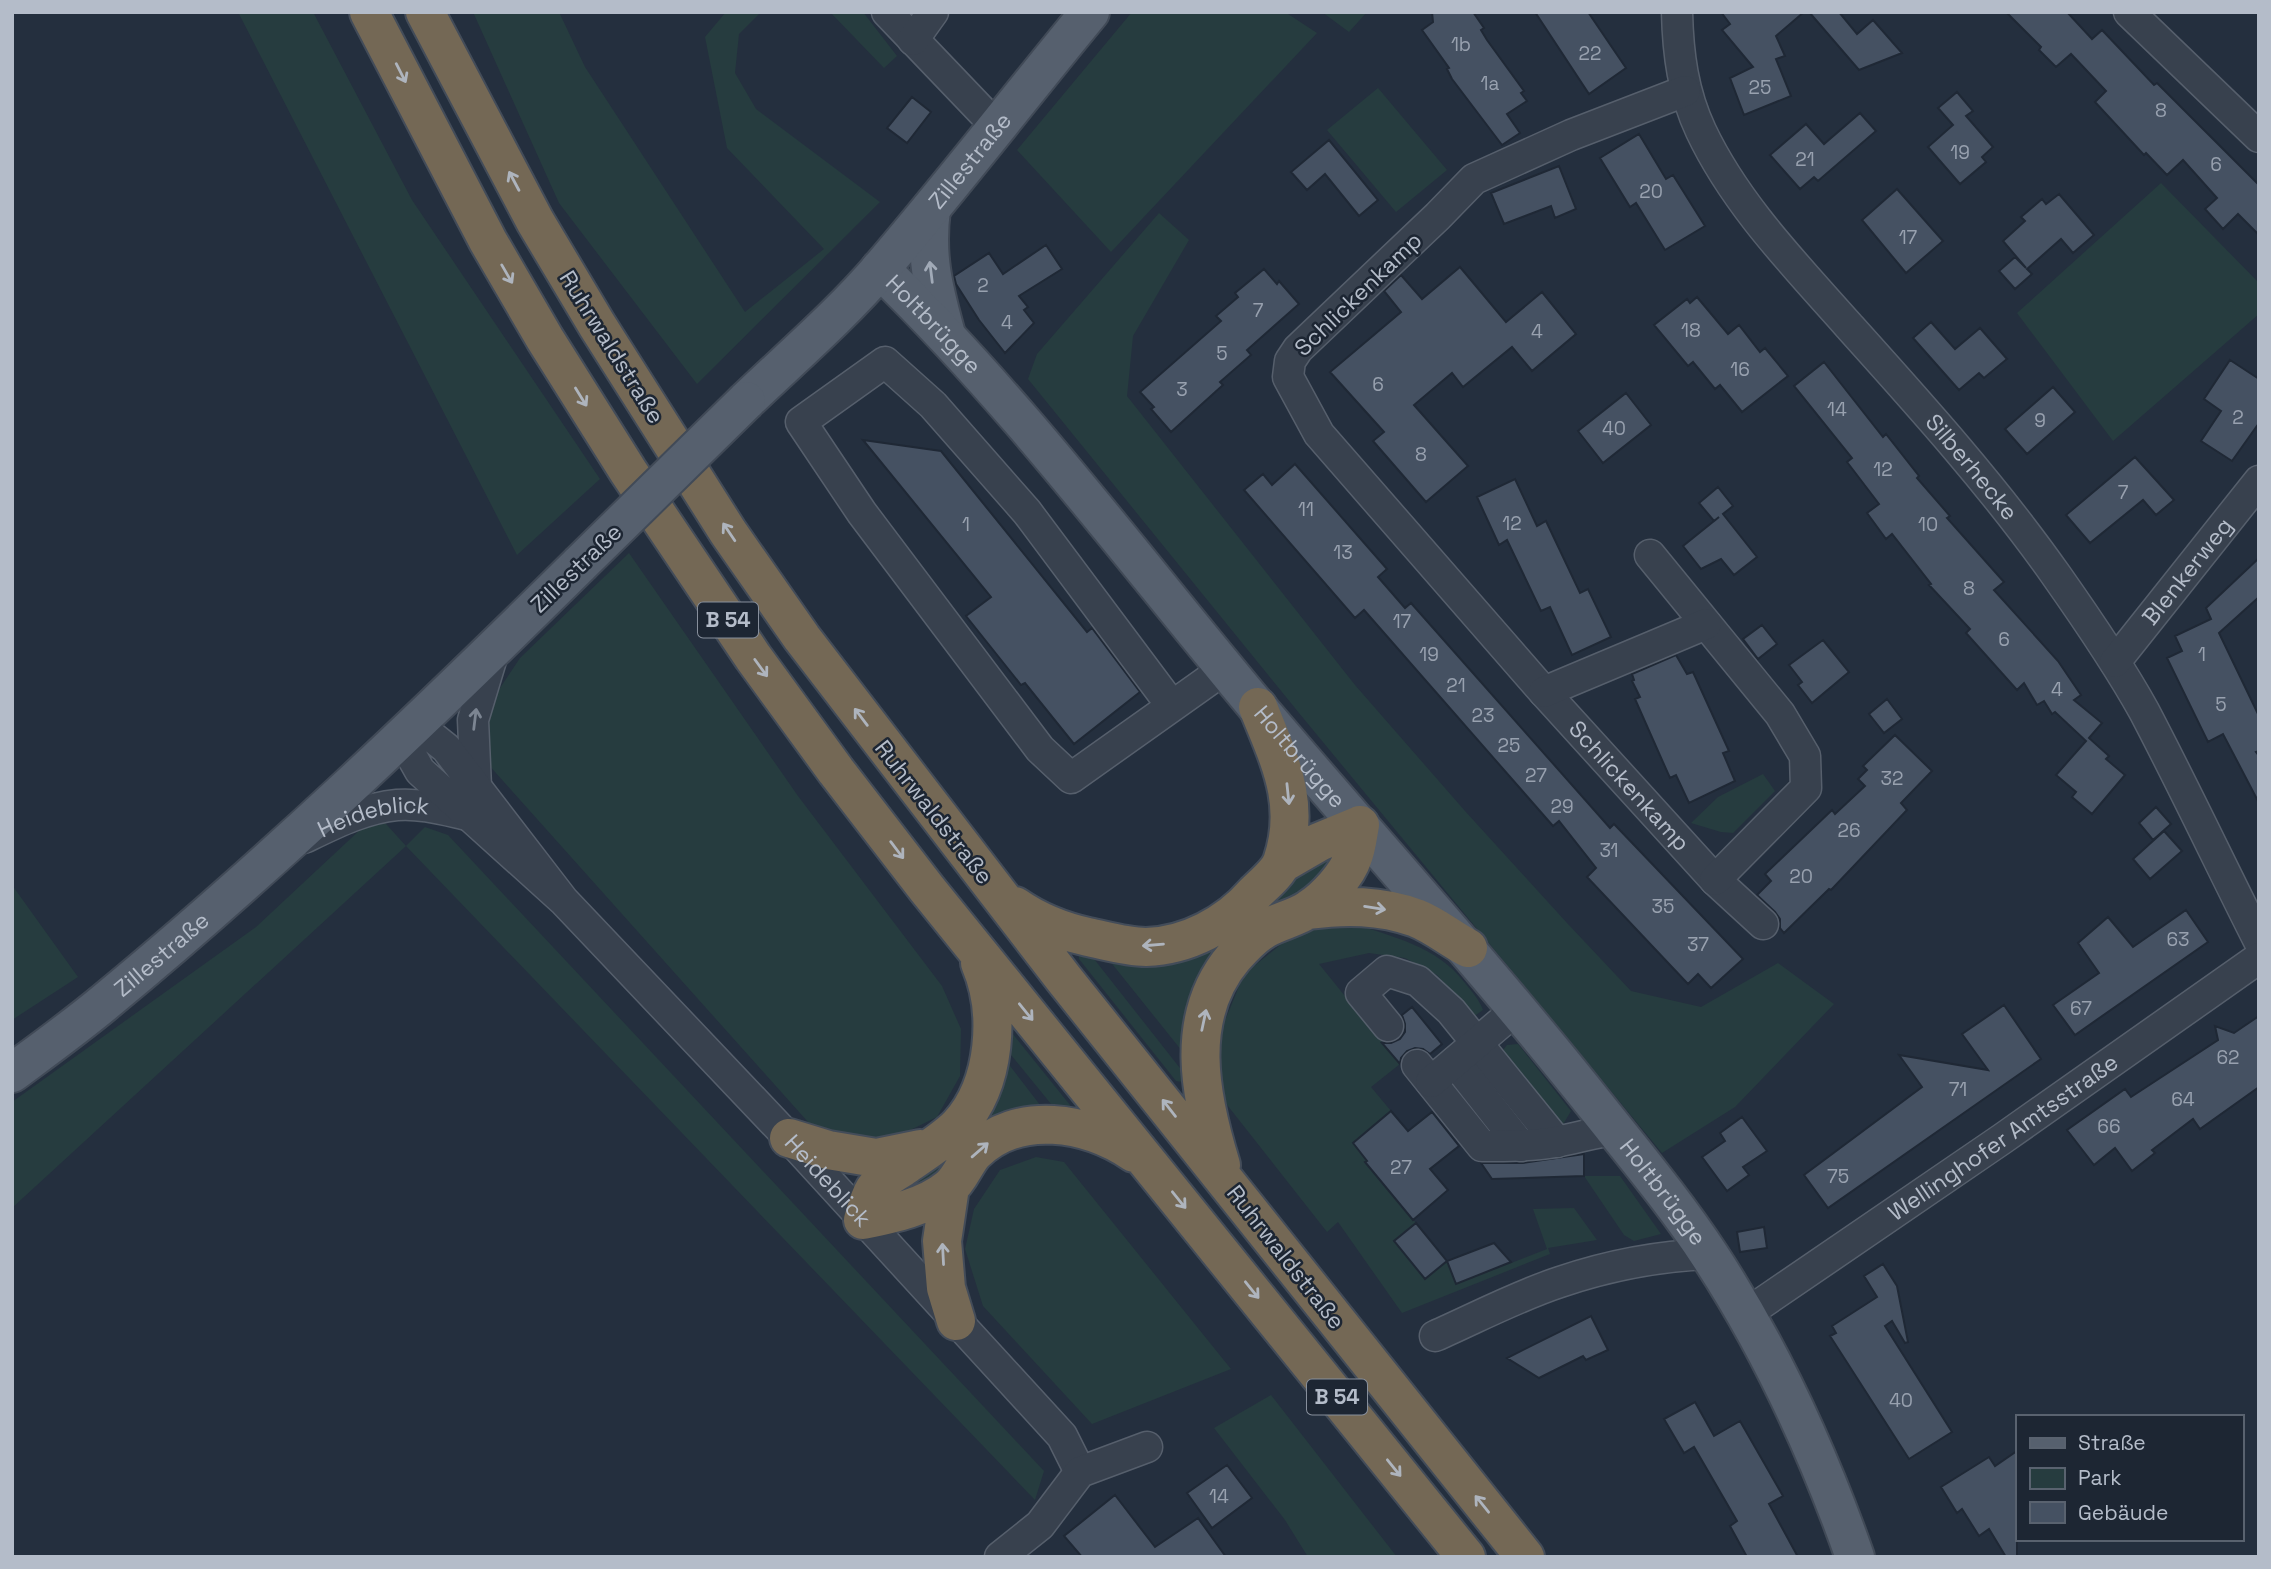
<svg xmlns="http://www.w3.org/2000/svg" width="2271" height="1569" font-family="'Space Grotesk',sans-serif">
<rect width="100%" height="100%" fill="#242f3e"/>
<!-- green -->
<path fill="#263c3f" d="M 238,12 L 313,12 L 412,200 L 600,479 L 517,555 Z
M 473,12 L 559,12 L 585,67 L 745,312 L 824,249 L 727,148 L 705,37 L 726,12 L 761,12 L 739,34 L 735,73 L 756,109 L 880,202 L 697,384 L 559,203 Z
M 830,12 L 863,12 L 897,56 L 884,68 Z
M 1132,12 L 1285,12 L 1317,33 L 1111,252 L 1017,150 Z
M 1322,12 L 1367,12 L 1349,32 Z
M 1378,88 L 1447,170 L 1396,212 L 1327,130 Z
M 2161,183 L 2259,283 L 2259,314 L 2113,441 L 2017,313 Z
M 1159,213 L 1189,240 L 1133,336 L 1127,396 L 1355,685 L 1465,811 L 1567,923 L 1631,991 L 1701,1007 L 1778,963 L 1834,1004 L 1735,1107 L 1662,1153 L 1299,713 L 1028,379 L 1037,354 Z
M 629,553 L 798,796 L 942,986 L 961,1029 L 960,1076 L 937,1117 L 898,1136 L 825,1141 L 487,763 L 486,709 L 520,658 Z
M 1763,774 L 1775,791 L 1733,833 L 1721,832 L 1691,823 L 1718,797 Z
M 377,814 L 406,846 L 425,827 L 448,835 L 1044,1471 L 1035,1500 L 406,846 L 12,1208 L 12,1102 L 256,927 Z
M 1336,846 L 1332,873 L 1265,914 L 1186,1056 L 1105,955 L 1144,959 L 1285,871 Z
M 12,885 L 78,977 L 12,1020 Z
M 1351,923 C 1393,937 1437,946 1465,983 C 1472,992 1479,999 1483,1010 L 1473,1017 L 1437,975 L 1405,958 L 1369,953 L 1319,964 L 1400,1064 L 1371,1087 L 1391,1111 L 1353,1143 L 1367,1161 L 1365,1163 L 1416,1223 L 1394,1241 L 1425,1279 L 1447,1261 L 1457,1284 L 1547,1249 L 1533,1209 L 1574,1208 L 1597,1240 L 1548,1248 L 1550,1254 L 1402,1313 L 1338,1222 L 1327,1232 L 1224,1101 L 1217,1040 L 1244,974 L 1294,934 Z
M 1087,950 L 1187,1077 L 1182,1082 L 1176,1081 L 1079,959 L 1079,952 Z
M 1006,1030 L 1012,1033 L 1070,1105 L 1069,1110 L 1060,1115 L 998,1039 Z
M 1518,1044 L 1571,1111 L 1562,1126 L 1503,1050 L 1507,1045 Z
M 1000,1053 L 1047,1114 L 953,1163 L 902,1201 L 892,1188 Z
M 1036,1157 L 1064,1162 L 1231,1369 L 1092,1424 L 983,1306 L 965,1249 L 974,1209 L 1000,1170 Z
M 1584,1176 L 1620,1176 L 1661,1234 L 1634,1241 L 1624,1235 Z
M 1271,1395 L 1397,1557 L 1308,1557 L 1285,1520 L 1214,1428 Z"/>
<!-- building -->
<path fill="#455162" stroke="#1f2835" stroke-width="2" d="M 1432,12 L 1473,12 L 1484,28 L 1481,30 L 1487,40 L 1524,91 L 1521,93 L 1527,101 L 1507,114 L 1520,133 L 1502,145 L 1452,79 L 1447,69 L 1449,68 L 1422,30 L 1433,22 Z
M 1535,12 L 1588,12 L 1626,68 L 1589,94 Z
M 1721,12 L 1804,12 L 1776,36 L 1785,56 L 1776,59 L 1791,96 L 1744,115 L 1730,78 L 1753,67 L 1722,30 L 1730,24 Z
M 1809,12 L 1839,12 L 1857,34 L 1873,20 L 1902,53 L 1859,70 Z
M 2006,12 L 2067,12 L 2092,39 L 2102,30 L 2154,85 L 2157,83 L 2259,185 L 2259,235 L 2238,214 L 2223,229 L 2205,209 L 2217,198 L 2183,160 L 2167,175 L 2146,153 L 2144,155 L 2095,102 L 2106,91 L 2071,54 L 2056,67 L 2039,50 L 2041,47 Z
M 1957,92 L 1973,111 L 1966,116 L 1993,147 L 1982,157 L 1986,162 L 1960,184 L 1928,147 L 1953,125 L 1938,108 Z
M 912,97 L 931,112 L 907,143 L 887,128 Z
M 1860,113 L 1876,131 L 1818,181 L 1814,177 L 1800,189 L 1770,155 L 1806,124 L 1824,144 Z
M 1639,134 L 1666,179 L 1673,175 L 1705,226 L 1665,250 L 1636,203 L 1630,207 L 1600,158 Z
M 1329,140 L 1378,200 L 1359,216 L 1325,174 L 1307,190 L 1291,172 Z
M 1559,166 L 1576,209 L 1555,218 L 1551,206 L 1504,224 L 1491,193 Z
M 1897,189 L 1943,241 L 1906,273 L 1862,220 Z
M 2059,194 L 2094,235 L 2073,253 L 2061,239 L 2027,269 L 2032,274 L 2015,289 L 1999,271 L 2015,257 L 2026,268 L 2003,241 L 2025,221 L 2021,217 L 2042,199 L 2046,204 Z
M 1046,245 L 1062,269 L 1019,296 L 1028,307 L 1024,310 L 1034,323 L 1005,353 L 979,320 L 956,284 L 954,276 L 989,253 L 1003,274 Z
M 1460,267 L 1506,322 L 1542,292 L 1576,334 L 1532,371 L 1512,347 L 1463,387 L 1452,373 L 1414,405 L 1468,466 L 1426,502 L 1373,441 L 1384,432 L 1330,372 L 1401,312 L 1384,291 L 1401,275 L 1422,299 Z
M 1264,269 L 1277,284 L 1279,281 L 1299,304 L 1247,350 L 1251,355 L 1220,382 L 1223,385 L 1171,432 L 1151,409 L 1154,407 L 1140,392 L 1221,321 L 1216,316 L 1238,297 L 1235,293 Z
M 1697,297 L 1728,334 L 1739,325 L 1760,352 L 1765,348 L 1788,376 L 1742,412 L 1720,385 L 1715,389 L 1693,362 L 1688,366 L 1654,325 L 1687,299 L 1690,303 Z
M 1931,322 L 1955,349 L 1980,328 L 2007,359 L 1984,378 L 1979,373 L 1959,390 L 1913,338 Z
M 2230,360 L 2259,379 L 2259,423 L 2232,461 L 2201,441 L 2221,411 L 2204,399 Z
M 1824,362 L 1883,437 L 1886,434 L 1919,476 L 1917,478 L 1950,516 L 1947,518 L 2004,582 L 1994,590 L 2058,661 L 2081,695 L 2074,700 L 2102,723 L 2089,738 L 2109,756 L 2106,759 L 2125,775 L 2092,814 L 2072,797 L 2076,792 L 2056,775 L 2086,741 L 2055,712 L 2052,714 L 2044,701 L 2037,705 L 2024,683 L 2017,690 L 1966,633 L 1970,629 L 1929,585 L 1931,584 L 1892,534 L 1886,539 L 1867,513 L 1879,504 L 1847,462 L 1852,458 L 1794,386 Z
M 2053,387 L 2075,412 L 2027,454 L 2005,429 Z
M 1626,393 L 1651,425 L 1603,463 L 1578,431 Z
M 863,440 L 941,451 L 1087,632 L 1092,628 L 1140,692 L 1074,744 L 1025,683 L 1021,685 L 966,616 L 991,597 Z
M 2135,457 L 2174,500 L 2156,515 L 2143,500 L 2090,543 L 2066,515 Z
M 1295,464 L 1387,569 L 1378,577 L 1405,608 L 1411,603 L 1610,828 L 1614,824 L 1743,959 L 1711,988 L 1698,974 L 1688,984 L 1587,877 L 1596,868 L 1559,821 L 1553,826 L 1364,610 L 1355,618 L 1244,490 L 1263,474 L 1272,485 Z
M 1515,479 L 1537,526 L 1546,521 L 1580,593 L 1588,589 L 1611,637 L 1572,655 L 1550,607 L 1541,611 L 1507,540 L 1499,545 L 1477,497 Z
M 1718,487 L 1733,506 L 1723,514 L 1757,557 L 1734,575 L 1721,559 L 1701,569 L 1683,546 L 1719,517 L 1714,521 L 1699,503 Z
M 2259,558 L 2259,597 L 2219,633 L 2259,716 L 2259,751 L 2256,752 L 2259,756 L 2259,803 L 2223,734 L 2208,742 L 2167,658 L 2182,651 L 2175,636 L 2211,619 L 2206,608 Z
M 1762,625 L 1777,644 L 1758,659 L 1743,639 Z
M 1823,640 L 1849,672 L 1812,703 L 1798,685 L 1802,682 L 1789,665 Z
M 1676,655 L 1687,674 L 1693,672 L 1729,751 L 1723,753 L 1735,781 L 1689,803 L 1676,775 L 1670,778 L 1635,699 L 1640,697 L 1632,681 L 1634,680 L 1632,674 Z
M 1887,699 L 1902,719 L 1884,733 L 1869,714 Z
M 1895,735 L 1932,771 L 1901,803 L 1907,810 L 1831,890 L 1829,889 L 1784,933 L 1780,928 L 1780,919 L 1775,912 L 1757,895 L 1771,881 L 1765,874 L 1832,810 L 1835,814 L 1865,786 L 1858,779 L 1867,770 L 1863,766 Z
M 2156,807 L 2171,824 L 2153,840 L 2139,823 Z
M 2164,831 L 2182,851 L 2150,879 L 2133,859 Z
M 2186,910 L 2208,942 L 2075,1035 L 2053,1005 L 2099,973 L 2078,943 L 2108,917 L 2133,947 Z
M 2004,1005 L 2041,1059 L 1828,1208 L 1804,1175 L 1922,1087 L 1899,1055 L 1988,1070 L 1962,1034 Z
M 1412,1007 L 1442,1044 L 1430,1054 L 1423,1049 L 1415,1048 L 1407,1051 L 1401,1058 L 1400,1064 L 1382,1043 L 1391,1043 L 1400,1039 L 1405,1032 L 1405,1024 L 1402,1015 Z
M 2259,1016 L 2259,1087 L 2200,1129 L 2193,1119 L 2152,1150 L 2155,1153 L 2132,1171 L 2115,1148 L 2094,1165 L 2067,1130 L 2125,1089 L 2131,1097 L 2218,1040 L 2215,1026 L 2234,1033 Z
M 1391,1111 L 1408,1131 L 1432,1112 L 1459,1146 L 1430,1169 L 1448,1190 L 1413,1220 L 1365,1162 L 1367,1161 L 1353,1143 Z
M 1742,1117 L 1767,1151 L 1743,1167 L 1749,1175 L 1727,1191 L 1702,1157 L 1725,1141 L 1720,1133 Z
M 1584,1154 L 1584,1176 L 1492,1179 L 1481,1163 L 1523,1163 Z
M 1416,1223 L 1447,1261 L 1425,1279 L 1394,1241 Z
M 1764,1227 L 1767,1248 L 1740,1252 L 1737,1232 Z
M 1494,1243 L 1511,1262 L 1456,1284 L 1447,1261 Z
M 1883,1264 L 1897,1286 L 1908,1342 L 1905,1343 L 1892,1321 L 1885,1326 L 1952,1432 L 1909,1459 L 1830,1336 L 1836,1333 L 1832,1326 L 1877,1297 L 1864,1276 Z
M 1591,1316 L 1608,1350 L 1586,1360 L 1583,1356 L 1539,1378 L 1507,1358 Z
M 1695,1402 L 1714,1436 L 1740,1421 L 1783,1496 L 1769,1504 L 1798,1557 L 1747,1557 L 1730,1526 L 1737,1521 L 1694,1447 L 1684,1453 L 1664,1419 Z
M 2017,1451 L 2017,1557 L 2006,1557 L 1989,1529 L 1979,1536 L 1962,1509 L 1957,1513 L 1941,1487 L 1989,1457 L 1995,1466 Z
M 1227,1465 L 1252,1498 L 1212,1528 L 1187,1493 Z
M 1115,1495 L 1155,1547 L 1198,1518 L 1226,1557 L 1082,1557 L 1064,1536 Z"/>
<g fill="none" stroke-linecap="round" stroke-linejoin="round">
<!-- minor casing -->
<g stroke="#565f6c" stroke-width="33">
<g id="minor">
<path d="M 887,12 L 996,126"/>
<path id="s1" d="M 1677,12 C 1678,54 1683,93 1701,131 C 1736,205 1796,266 1849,326 C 1921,406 1994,487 2056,575 C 2087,619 2118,664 2144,711 C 2184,787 2220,864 2259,941"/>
<path d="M 2129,12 L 2259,137"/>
<path d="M 913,40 L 933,12"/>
<path id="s2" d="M 1685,91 L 1571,135 L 1474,179 L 1438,216 L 1298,349 L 1290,361 L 1288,377 L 1319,434 L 1544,692 L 1715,880 L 1763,924"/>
<path d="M 1650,555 L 1780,714 L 1805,756 L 1806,788 L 1715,880"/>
<path id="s3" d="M 2115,662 L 2259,481"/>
<path d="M 1544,692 L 1706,624"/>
<path d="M 1172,706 L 1027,512 L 933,405 L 885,362 L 801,422 L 862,513 L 1040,749 L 1071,778 L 1209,680 L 1224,665"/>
<path d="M 476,787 L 473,720 L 495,647"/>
<path id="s4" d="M 304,838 C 333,824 364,808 397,805 C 420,803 445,810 468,815"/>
<path id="s5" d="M 563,900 L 446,748 L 431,736 L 407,730 L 411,755 L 420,771 L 563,900 L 789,1138 L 1062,1436 L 1080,1472"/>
<path d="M 1388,1026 L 1361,993 L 1387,971 L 1418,981 L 1451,1011 L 1557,1142"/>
<path d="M 1455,1062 L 1521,1146"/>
<path d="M 1417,1065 L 1482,1146 C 1507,1146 1531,1146 1555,1142 C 1575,1139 1594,1132 1615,1130"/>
<path d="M 1431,1082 L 1518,1008"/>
<path id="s6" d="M 1746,1314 L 2002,1139 L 2259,958"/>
<path d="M 1435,1336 C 1476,1318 1517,1296 1560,1282 C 1607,1266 1659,1256 1709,1254"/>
<path d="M 1000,1557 L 1040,1525 L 1080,1472 L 1147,1447"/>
</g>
</g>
<!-- major casing -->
<g stroke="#414a57" stroke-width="42">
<g id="major">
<path d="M 931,209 C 925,255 933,287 945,331"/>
<path id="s7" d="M 880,269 C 1019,404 1134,560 1258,708 C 1371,841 1488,970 1596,1106 C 1635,1155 1676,1204 1710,1256 C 1771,1349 1818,1452 1855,1557"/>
<path id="s8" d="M 746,401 C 792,357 841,315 882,267 C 953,184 1020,97 1090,12"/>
<path id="s9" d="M 12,1073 C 43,1050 75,1027 105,1002 C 271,865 427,715 580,564"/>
</g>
</g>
<!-- highway casing -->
<g stroke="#434c59" stroke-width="42">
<path id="highway" d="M 369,12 L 488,241 L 545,339 L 628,471 L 753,657 L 836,771 L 927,889 L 1466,1557
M 425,12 L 535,221 L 597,325 L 728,532 L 802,638 L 1064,979 L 1525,1557
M 1281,864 L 1319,842 L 1360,825
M 1015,906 C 1038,922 1061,931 1088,937 C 1107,941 1127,947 1146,947 C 1187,946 1228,924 1254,894 C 1263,885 1278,873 1282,862 C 1302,803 1279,760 1258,707
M 1308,910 C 1345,905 1380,905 1416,918 C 1434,925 1451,939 1468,948
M 980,963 C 1001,1012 996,1084 959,1125 C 947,1138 919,1156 903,1167 C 893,1174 881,1179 874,1190 C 869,1198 866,1210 863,1220 C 892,1214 926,1207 949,1188 C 960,1179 965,1163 974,1153 C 1018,1109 1088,1122 1134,1153
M 789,1138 L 828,1150 L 876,1158 L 920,1149
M 1221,1165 C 1200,1097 1183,1017 1234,957 C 1243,947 1253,936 1265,929 C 1279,921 1296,918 1309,909 C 1326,898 1347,875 1353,857 C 1357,847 1358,835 1360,825
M 950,1187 L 942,1241 L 946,1288 L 956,1321"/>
</g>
<!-- minor -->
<use href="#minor" stroke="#38414e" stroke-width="30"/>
<!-- major -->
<use href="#major" stroke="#56606e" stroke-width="38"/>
<!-- highway -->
<use href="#highway" stroke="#746855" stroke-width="38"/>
<!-- major-bridge casing -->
<g stroke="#414a57" stroke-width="42" stroke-linecap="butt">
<path id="major-bridge" d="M 580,564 L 746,401"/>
</g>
<!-- major-bridge -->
<use href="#major-bridge" stroke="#56606e" stroke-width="38"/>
</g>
<!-- one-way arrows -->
<defs><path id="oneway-shaft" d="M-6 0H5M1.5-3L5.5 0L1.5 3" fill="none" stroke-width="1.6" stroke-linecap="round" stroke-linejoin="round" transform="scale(1.75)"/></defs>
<g stroke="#aeb4bd">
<use href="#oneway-shaft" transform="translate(401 73) rotate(63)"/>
<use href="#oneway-shaft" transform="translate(514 181) rotate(-118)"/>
<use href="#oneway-shaft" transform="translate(507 274) rotate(60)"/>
<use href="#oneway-shaft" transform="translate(581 397) rotate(58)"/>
<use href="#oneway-shaft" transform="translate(729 532) rotate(-124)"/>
<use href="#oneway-shaft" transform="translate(761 668) rotate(54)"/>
<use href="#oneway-shaft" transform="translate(861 717) rotate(-127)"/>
<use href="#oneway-shaft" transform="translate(1288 794) rotate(84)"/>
<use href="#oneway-shaft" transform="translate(897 850) rotate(53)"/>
<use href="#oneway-shaft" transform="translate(1375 908) rotate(9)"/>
<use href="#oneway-shaft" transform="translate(1153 945) rotate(175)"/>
<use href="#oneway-shaft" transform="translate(1026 1012) rotate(51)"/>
<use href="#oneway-shaft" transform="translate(1204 1020) rotate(-78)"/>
<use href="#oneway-shaft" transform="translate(1169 1108) rotate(-128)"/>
<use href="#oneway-shaft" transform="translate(980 1150) rotate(-41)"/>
<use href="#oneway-shaft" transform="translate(1179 1200) rotate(51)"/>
<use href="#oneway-shaft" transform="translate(943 1254) rotate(-93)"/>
<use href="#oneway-shaft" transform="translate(1252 1290) rotate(51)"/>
<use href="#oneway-shaft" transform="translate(1394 1468) rotate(51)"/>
<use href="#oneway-shaft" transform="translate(1482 1504) rotate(-129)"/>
</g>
<use stroke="#a1aab7" href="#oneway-shaft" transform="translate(931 272) rotate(-97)"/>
<use stroke="#7c8592" href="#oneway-shaft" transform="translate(475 719) rotate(-83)"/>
<g text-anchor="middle" stroke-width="5" stroke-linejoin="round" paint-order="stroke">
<!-- number labels -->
<g font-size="19" fill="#98a1af">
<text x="1461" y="51">1b</text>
<text x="1590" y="60">22</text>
<text x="1490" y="90">1a</text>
<text x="1760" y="94">25</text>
<text x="2161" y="117">8</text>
<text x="1960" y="159">19</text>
<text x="1805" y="166">21</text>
<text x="2216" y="171">6</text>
<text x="1651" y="198">20</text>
<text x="1908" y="244">17</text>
<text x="983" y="292">2</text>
<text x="1258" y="317">7</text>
<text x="1007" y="329">4</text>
<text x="1691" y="337">18</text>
<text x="1537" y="338">4</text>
<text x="1222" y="360">5</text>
<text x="1740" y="376">16</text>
<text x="1378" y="391">6</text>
<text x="1182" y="396">3</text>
<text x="1837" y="416">14</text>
<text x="2238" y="424">2</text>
<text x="2040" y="427">9</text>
<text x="1614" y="435">40</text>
<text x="1421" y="461">8</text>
<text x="1883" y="476">12</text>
<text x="2123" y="499">7</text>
<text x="1306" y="516">11</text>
<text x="1512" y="530">12</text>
<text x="966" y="531">1</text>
<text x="1928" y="531">10</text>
<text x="1343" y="559">13</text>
<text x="1969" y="595">8</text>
<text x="1402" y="628">17</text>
<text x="2004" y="646">6</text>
<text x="1429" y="661">19</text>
<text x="2202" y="661">1</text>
<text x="1456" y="692">21</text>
<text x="2057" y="696">4</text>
<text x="2221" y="711">5</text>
<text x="1483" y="722">23</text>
<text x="1509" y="752">25</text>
<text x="1536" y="782">27</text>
<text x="1892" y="785">32</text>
<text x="1562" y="813">29</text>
<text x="1849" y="837">26</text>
<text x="1609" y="857">31</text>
<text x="1801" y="883">20</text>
<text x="1663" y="913">35</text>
<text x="2178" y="946">63</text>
<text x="1698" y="951">37</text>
<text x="2081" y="1015">67</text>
<text x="2228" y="1064">62</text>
<text x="1958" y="1096">71</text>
<text x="2183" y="1106">64</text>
<text x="2109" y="1133">66</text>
<text x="1401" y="1174">27</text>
<text x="1838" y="1183">75</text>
<text x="1901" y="1407">40</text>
<text x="1219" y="1503">14</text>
</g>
<!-- shield labels -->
<g fill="#1d2633" stroke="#878f9c" stroke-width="2">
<rect x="698" y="602.5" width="60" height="35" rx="5"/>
<rect x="1307" y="1379.5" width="60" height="35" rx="5"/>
</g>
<g font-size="21" font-weight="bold" fill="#b4bcc9">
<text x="728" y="627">B 54</text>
<text x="1337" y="1404">B 54</text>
</g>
<!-- street labels -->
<g font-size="23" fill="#b4bcc9" stroke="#1d2633">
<text dy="8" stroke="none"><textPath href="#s8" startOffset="329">Zillestraße</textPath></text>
<text transform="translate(1358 294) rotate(-44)" y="8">Schlickenkamp</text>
<text dy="8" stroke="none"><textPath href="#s7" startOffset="77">Holtbrügge</textPath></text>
<text transform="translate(612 347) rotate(58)" y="8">Ruhrwaldstraße</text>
<text dy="8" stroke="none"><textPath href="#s1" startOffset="555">Silberhecke</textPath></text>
<text transform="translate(576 568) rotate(-44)" y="8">Zillestraße</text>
<text dy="8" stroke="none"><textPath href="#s3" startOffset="116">Blenkerweg</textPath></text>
<text dy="8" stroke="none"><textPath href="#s7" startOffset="644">Holtbrügge</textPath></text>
<text dy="8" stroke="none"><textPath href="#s2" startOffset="1038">Schlickenkamp</textPath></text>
<text transform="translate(934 812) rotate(52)" y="8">Ruhrwaldstraße</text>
<text dy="8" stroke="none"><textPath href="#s4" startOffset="74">Heideblick</textPath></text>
<text dy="8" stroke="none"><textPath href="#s9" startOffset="191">Zillestraße</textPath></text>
<text dy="8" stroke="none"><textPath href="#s6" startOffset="312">Wellinghofer Amtsstraße</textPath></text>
<text dy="8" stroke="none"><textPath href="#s5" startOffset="858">Heideblick</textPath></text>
<text dy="8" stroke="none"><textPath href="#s7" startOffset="1211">Holtbrügge</textPath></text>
<text transform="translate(1286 1257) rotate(52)" y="8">Ruhrwaldstraße</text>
</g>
</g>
<!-- border -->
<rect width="2271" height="1569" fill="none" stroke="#b4bcc9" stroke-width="28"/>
<!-- legend -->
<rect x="2016" y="1415" width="228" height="126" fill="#1d2633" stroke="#59626f" stroke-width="2"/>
<rect x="2030" y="1438" width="35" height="10" fill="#56606e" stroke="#59626f" stroke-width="2"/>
<text x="2078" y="1450" font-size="21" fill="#b4bcc9">Straße</text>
<rect x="2030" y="1468" width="35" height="21" fill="#263c3f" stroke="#59626f" stroke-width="2"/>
<text x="2078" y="1485" font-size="21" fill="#b4bcc9">Park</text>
<rect x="2030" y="1502" width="35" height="21" fill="#455162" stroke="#59626f" stroke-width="2"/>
<text x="2078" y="1520" font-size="21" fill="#b4bcc9">Gebäude</text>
</svg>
